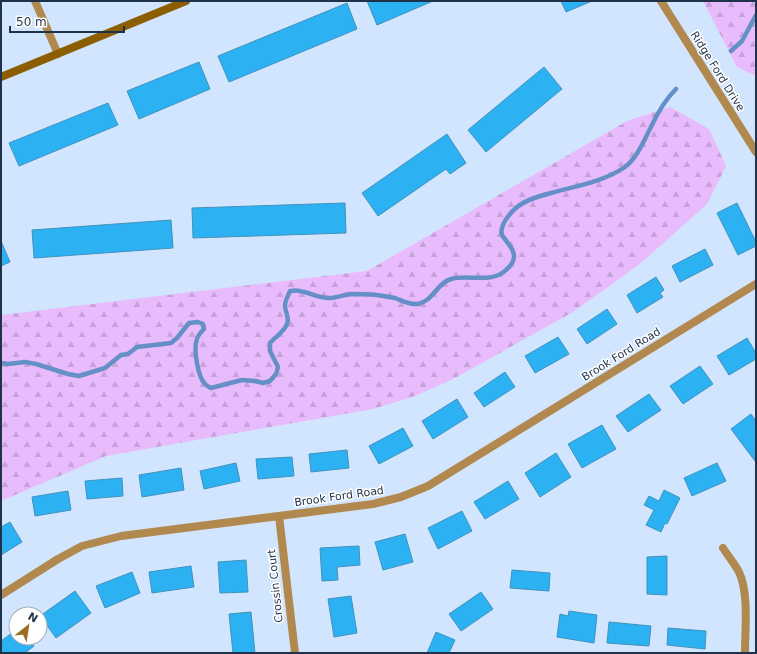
<svg xmlns="http://www.w3.org/2000/svg" width="757" height="654" font-family="'DejaVu Sans',sans-serif">
<defs>
<pattern id="forest-firs" width="22" height="20" patternUnits="userSpaceOnUse"><rect width="22" height="20" fill="#e8bbfc"/><path d="M5 1l3.5 6h-7zM16 11l3.5 6h-7z" fill="#c7a1da"/></pattern>
</defs>
<rect width="100%" height="100%" fill="#d2e5fe"/>
<!-- forest -->
<path fill="url(#forest-firs)" d="M 703,1 L 756,1 L 756,76 L 737,67 Z
M 670,107 L 709,129 L 726,166 L 707,204 L 641,263 L 607,288 L 571,313 L 455,378 L 415,396 L 373,409 L 106,456 L 1,501 L 1,315 L 367,271 L 627,121 Z"/>
<g fill="none" stroke-linecap="round" stroke-linejoin="round">
<!-- stream -->
<path stroke="#6590c7" stroke-width="4.5" d="M 731,51 L 742,41 L 756,15
M 1,363 L 8,364 L 25,362 L 36,364 L 68,374 L 79,376 L 105,368 L 121,355 L 128,354 L 137,347 L 171,343 L 177,338 L 189,323 L 198,322 L 203,324 L 204,329 C 201,332 198,335 197,339 C 193,349 198,377 205,384 C 206,385 209,387 211,388 L 242,380 L 255,381 L 263,383 L 270,381 L 276,374 L 278,367 L 270,351 L 270,343 C 275,337 284,332 287,324 C 290,318 285,312 285,306 C 285,300 288,296 290,291 C 293,291 297,290 299,291 C 309,292 318,298 329,298 C 336,298 343,295 350,294 C 358,294 368,294 377,295 C 383,296 389,297 395,298 C 403,301 409,305 418,304 C 433,301 437,283 451,279 C 468,274 492,284 506,270 C 517,260 516,253 507,242 C 506,240 503,237 502,235 C 499,225 511,212 517,207 C 527,199 540,196 551,193 C 576,186 603,182 625,167 C 638,157 644,140 651,127 C 657,114 666,99 676,89"/>
</g>
<!-- building -->
<path fill="#2cb2f2" stroke="#4291bc" d="M 367,1 L 433,1 L 377,25 Z
M 561,1 L 592,1 L 566,12 Z
M 347,3 L 357,29 L 229,82 L 218,56 Z
M 199,62 L 210,89 L 139,119 L 127,91 Z
M 544,67 L 562,89 L 486,152 L 468,130 Z
M 108,103 L 118,125 L 19,166 L 9,143 Z
M 447,134 L 466,163 L 450,174 L 446,169 L 378,216 L 362,193 Z
M 345,203 L 346,233 L 193,238 L 192,208 Z
M 737,203 L 756,242 L 756,246 L 738,255 L 717,213 Z
M 171,220 L 173,248 L 34,258 L 32,230 Z
M 1,241 L 10,262 L 1,266 Z
M 705,249 L 713,265 L 680,282 L 672,266 Z
M 656,277 L 664,290 L 660,293 L 663,297 L 637,313 L 627,295 Z
M 607,309 L 617,324 L 587,344 L 577,329 Z
M 558,337 L 569,354 L 535,373 L 525,356 Z
M 747,338 L 756,353 L 756,359 L 729,375 L 717,356 Z
M 700,366 L 713,384 L 683,404 L 670,386 Z
M 505,372 L 515,387 L 484,407 L 474,393 Z
M 649,394 L 661,410 L 628,432 L 616,416 Z
M 457,399 L 468,417 L 433,439 L 422,421 Z
M 751,414 L 756,421 L 755,461 L 731,429 Z
M 602,425 L 616,449 L 582,468 L 568,444 Z
M 403,428 L 413,446 L 379,464 L 369,446 Z
M 347,450 L 349,468 L 311,472 L 309,454 Z
M 556,453 L 571,477 L 540,497 L 525,473 Z
M 292,457 L 294,476 L 258,479 L 256,459 Z
M 236,463 L 240,481 L 204,489 L 200,471 Z
M 717,463 L 726,481 L 692,496 L 684,478 Z
M 181,468 L 184,490 L 142,497 L 139,475 Z
M 122,478 L 123,496 L 87,499 L 85,481 Z
M 508,481 L 519,499 L 485,519 L 474,502 Z
M 664,490 L 680,498 L 667,524 L 665,523 L 661,532 L 646,525 L 654,510 L 644,505 L 649,496 L 659,501 Z
M 68,491 L 71,510 L 35,516 L 32,497 Z
M 462,511 L 472,531 L 438,549 L 428,528 Z
M 10,522 L 22,542 L 1,555 L 1,527 Z
M 405,534 L 413,562 L 383,570 L 375,542 Z
M 359,546 L 360,565 L 337,567 L 338,580 L 322,581 L 320,548 Z
M 667,556 L 667,595 L 647,594 L 647,557 Z
M 246,560 L 248,592 L 220,593 L 218,562 Z
M 191,566 L 194,587 L 152,593 L 149,572 Z
M 512,570 L 550,573 L 549,591 L 510,588 Z
M 132,572 L 140,593 L 105,608 L 96,586 Z
M 75,591 L 91,613 L 56,638 L 40,616 Z
M 481,592 L 493,609 L 461,631 L 449,614 Z
M 351,596 L 357,633 L 334,637 L 328,599 Z
M 569,611 L 597,615 L 594,643 L 557,637 L 560,614 L 568,616 Z
M 251,612 L 255,653 L 233,653 L 229,614 Z
M 609,622 L 651,626 L 649,646 L 607,643 Z
M 668,628 L 706,631 L 705,649 L 667,645 Z
M 16,630 L 16,638 L 28,638 L 34,646 L 25,653 L 1,653 L 1,641 Z
M 436,632 L 455,640 L 449,653 L 427,653 Z"/>
<g fill="none" stroke-linecap="round" stroke-linejoin="round">
<!-- street -->
<path stroke="#b1884d" stroke-width="8" d="M 35,1 L 58,54
M 661,1 L 756,152
M 279,516 L 295,653
M 723,548 C 728,556 735,564 739,572 C 749,593 745,629 745,653
M 1,595 L 58,559 L 82,546 L 121,536 L 373,504 L 401,497 L 428,486 L 756,284"/>
<!-- secondary -->
<path stroke="#8d5e00" stroke-width="8" d="M 1,77 L 186,1"/>
</g>
<g text-anchor="middle" stroke-width="3" stroke-linejoin="round" paint-order="stroke">
<!-- street labels -->
<g font-size="11" fill="#1f324a" stroke="#fff">
<text transform="translate(718 71) rotate(58)" y="4">Ridge Ford Drive</text>
<text transform="translate(621 354) rotate(-32)" y="4">Brook Ford Road</text>
<text transform="translate(339 496) rotate(-8)" y="4">Brook Ford Road</text>
<text transform="translate(275 586) rotate(-96)" y="4">Crossin Court</text>
</g>
</g>
<!-- border -->
<rect width="757" height="654" fill="none" stroke="#1f324a" stroke-width="4"/>
<!-- north arrow -->
<g transform="translate(28 626) rotate(30)"><circle r="19" fill="#ffffff" stroke="#a5adb7"/>
<path d="M0-3L7 15L0 10L-7 15Z" fill="#9b6d1e"/>
<text y="-6" font-size="11" font-weight="bold" text-anchor="middle" fill="#1f324a">N</text>
</g>
<!-- scale -->
<path d="M10 26v6h114v-6" fill="none" stroke="#1f324a" stroke-width="2"/>
<text x="16" y="26" font-size="12" fill="#1f324a" stroke="#ffffff" stroke-width="3" paint-order="stroke">50 m</text>
</svg>
